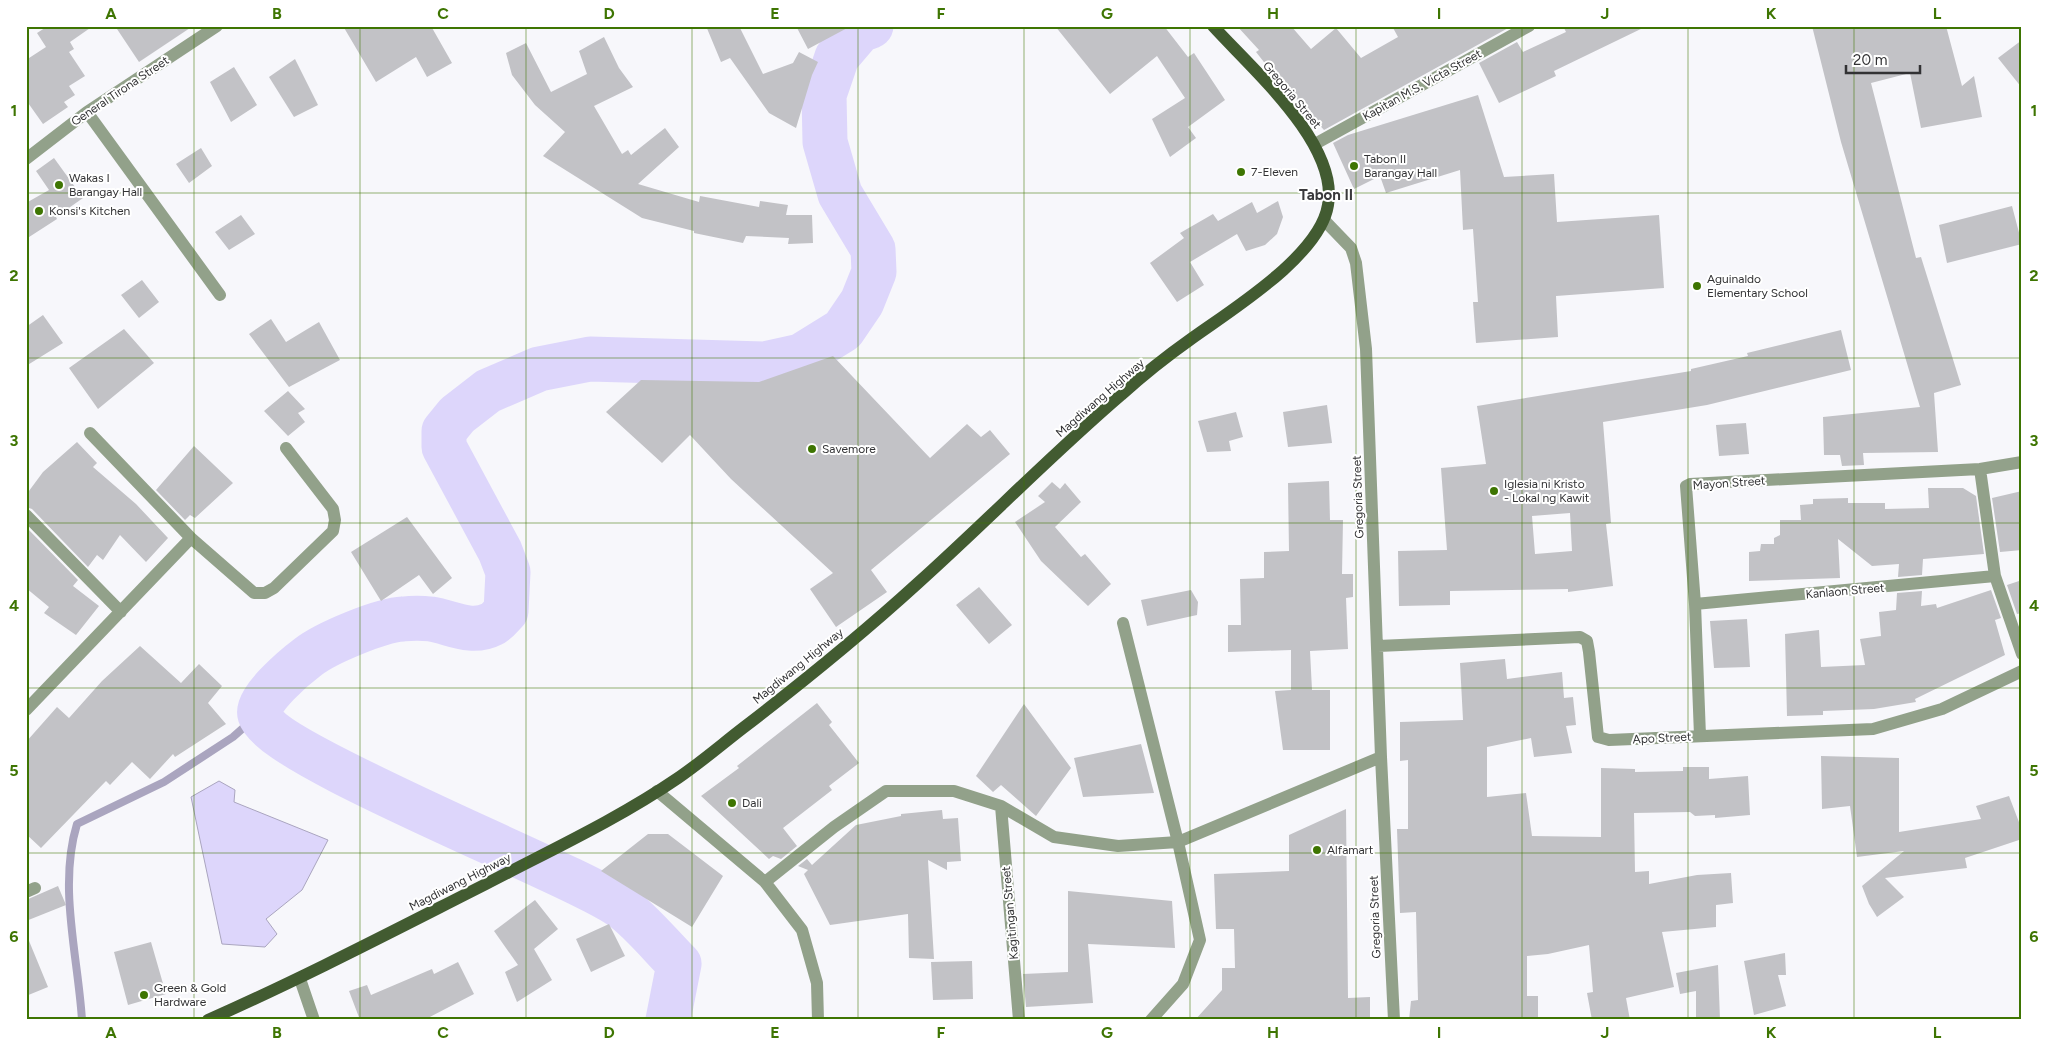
<svg xmlns="http://www.w3.org/2000/svg" width="2048" height="1046" font-family="Figtree,sans-serif">
<rect width="100%" height="100%" fill="#f7f7fb"/>
<!-- water -->
<path fill="#ddd6fb" stroke="#aaa5bf" d="M 219,781 L 235,790 L 234,802 L 328,840 L 302,890 L 266,919 L 277,934 L 265,947 L 222,944 L 191,797 Z"/>
<g fill="none" stroke-linecap="round" stroke-linejoin="round">
<!-- stream -->
<path stroke="#aaa5bf" stroke-width="8" d="M 82,1020 C 78,956 58,886 77,824 L 164,782 L 233,737 L 259,714"/>
<!-- river -->
<path stroke="#ddd6fb" stroke-width="45" d="M 668,1020 L 679,964 C 662,947 639,919 620,906 C 567,870 272,756 260,715 C 255,700 296,666 308,657 C 326,643 381,620 403,619 C 412,618 422,618 431,619 C 451,622 471,635 492,624 C 497,622 502,615 506,611 L 508,572 L 500,551 L 444,447 L 444,431 L 457,415 L 488,391 L 539,369 L 590,359 L 765,364 L 801,356 L 843,330 L 862,302 L 874,272 L 873,249 L 840,194 L 825,142 L 824,95 L 837,57 L 860,30 L 871,26"/>
</g>
<!-- building -->
<path fill="#c2c2c6" fill-rule="evenodd" d="M 48,26 L 93,26 L 70,42 L 74,49 L 69,52 L 85,76 L 69,86 L 75,95 L 64,102 L 68,107 L 43,124 L 26,100 L 26,60 L 46,47 L 37,33 Z
M 115,26 L 193,26 L 139,62 Z
M 343,26 L 431,26 L 452,63 L 427,77 L 416,57 L 376,82 Z
M 706,26 L 739,26 L 763,74 L 793,63 L 799,52 L 818,62 L 812,75 L 796,128 L 769,113 L 730,58 L 721,62 Z
M 796,26 L 851,26 L 808,49 Z
M 1055,26 L 1164,26 L 1188,57 L 1194,53 L 1225,100 L 1188,127 L 1196,138 L 1170,157 L 1152,119 L 1185,98 L 1157,56 L 1110,94 Z
M 1237,26 L 1291,26 L 1311,49 L 1336,28 L 1361,58 L 1398,37 L 1392,26 L 1510,27 L 1324,130 L 1271,71 L 1256,52 L 1259,50 Z
M 1563,26 L 1647,26 L 1554,71 L 1556,76 L 1499,103 L 1479,63 L 1517,42 L 1523,52 L 1566,32 Z
M 1812,26 L 1946,26 L 1962,86 L 1974,76 L 1982,117 L 1921,128 L 1910,73 L 1871,83 L 1916,258 L 1921,257 L 1961,385 L 1934,393 L 1938,452 L 1863,453 L 1864,465 L 1842,466 L 1840,455 L 1824,455 L 1823,417 L 1920,407 L 1841,142 Z
M 604,37 L 619,68 L 633,87 L 594,106 L 622,154 L 628,150 L 631,155 L 665,128 L 679,147 L 638,184 L 699,202 L 700,196 L 759,207 L 760,201 L 788,205 L 786,215 L 812,215 L 813,243 L 788,244 L 789,238 L 746,236 L 743,243 L 694,233 L 694,231 L 642,218 L 543,156 L 565,132 L 535,105 L 512,75 L 506,53 L 526,43 L 551,92 L 587,74 L 579,51 Z
M 2022,40 L 2022,88 L 1998,58 Z
M 295,59 L 318,105 L 294,117 L 269,77 Z
M 234,67 L 257,105 L 231,122 L 210,82 Z
M 1478,95 L 1504,177 L 1554,174 L 1557,222 L 1659,215 L 1664,288 L 1556,296 L 1558,337 L 1476,343 L 1473,302 L 1478,302 L 1473,229 L 1463,230 L 1460,170 L 1386,193 L 1380,176 L 1354,189 L 1333,143 L 1348,135 Z
M 201,148 L 212,166 L 189,183 L 176,164 Z
M 54,158 L 83,198 L 56,217 L 57,219 L 26,239 L 26,203 L 49,190 L 36,171 Z
M 1278,201 L 1283,217 L 1277,234 L 1265,245 L 1246,251 L 1237,234 L 1190,262 L 1204,285 L 1177,302 L 1150,263 L 1184,238 L 1180,233 L 1213,214 L 1218,221 L 1252,202 L 1257,213 Z
M 2012,206 L 2022,244 L 1947,263 L 1939,225 Z
M 241,215 L 255,234 L 229,250 L 215,232 Z
M 142,280 L 159,302 L 139,318 L 121,295 Z
M 43,315 L 63,343 L 26,366 L 26,327 Z
M 271,319 L 286,342 L 319,322 L 340,360 L 289,387 L 249,334 Z
M 124,329 L 154,363 L 98,409 L 69,368 Z
M 1841,330 L 1851,370 L 1707,405 L 1603,422 L 1611,523 L 1606,524 L 1613,586 L 1568,592 L 1568,589 L 1450,591 L 1450,605 L 1399,606 L 1398,551 L 1447,550 L 1441,468 L 1486,464 L 1477,406 L 1691,371 L 1691,369 L 1748,356 L 1747,353 ZM 1570,513 L 1572,551 L 1535,554 L 1532,516 Z
M 833,356 L 930,458 L 967,424 L 981,437 L 990,430 L 1010,454 L 871,570 L 887,592 L 836,627 L 810,589 L 833,573 L 731,479 L 690,435 L 662,463 L 606,412 L 641,380 L 759,382 Z
M 288,391 L 305,409 L 298,413 L 305,422 L 288,436 L 264,411 Z
M 1327,405 L 1332,443 L 1288,447 L 1283,412 Z
M 1236,412 L 1243,437 L 1229,441 L 1231,451 L 1207,452 L 1198,421 Z
M 1746,423 L 1749,454 L 1719,456 L 1716,425 Z
M 77,442 L 97,463 L 93,467 L 136,504 L 168,538 L 146,562 L 120,535 L 103,560 L 97,555 L 88,567 L 32,509 L 26,507 L 26,495 L 43,472 Z
M 194,446 L 233,483 L 195,518 L 190,515 L 185,520 L 156,490 Z
M 1329,481 L 1330,520 L 1343,520 L 1342,574 L 1353,574 L 1353,597 L 1346,598 L 1348,649 L 1310,651 L 1312,690 L 1330,690 L 1330,750 L 1283,750 L 1275,691 L 1291,690 L 1291,650 L 1228,652 L 1228,625 L 1241,625 L 1240,579 L 1264,578 L 1264,552 L 1289,551 L 1288,483 Z
M 1052,482 L 1060,489 L 1065,483 L 1081,502 L 1055,527 L 1081,557 L 1085,554 L 1111,584 L 1088,606 L 1041,561 L 1015,522 L 1045,502 L 1038,496 Z
M 1928,488 L 1963,488 L 1976,496 L 1984,554 L 1923,559 L 1922,575 L 1898,577 L 1899,564 L 1872,566 L 1838,539 L 1840,578 L 1749,581 L 1749,552 L 1760,551 L 1761,544 L 1774,544 L 1774,538 L 1780,535 L 1780,520 L 1801,520 L 1800,505 L 1813,504 L 1813,499 L 1848,498 L 1848,503 L 1885,503 L 1885,509 L 1929,508 Z
M 2022,491 L 2022,550 L 2000,552 L 1992,498 Z
M 407,517 L 452,578 L 433,594 L 419,575 L 381,601 L 351,552 Z
M 26,527 L 78,580 L 73,586 L 99,606 L 76,635 L 44,613 L 49,607 L 26,588 Z
M 2022,580 L 2022,613 L 2017,614 L 2007,585 Z
M 979,587 L 1012,625 L 989,644 L 956,605 Z
M 1191,590 L 1198,602 L 1197,615 L 1147,626 L 1141,600 Z
M 1991,590 L 2001,618 L 1995,620 L 2005,655 L 1915,699 L 1916,702 L 1874,709 L 1823,711 L 1823,715 L 1787,716 L 1785,634 L 1819,630 L 1821,667 L 1865,665 L 1860,639 L 1881,636 L 1879,612 L 1896,610 L 1897,593 L 1922,591 L 1921,606 L 1936,604 L 1937,608 Z
M 1747,619 L 1750,667 L 1714,668 L 1710,621 Z
M 140,646 L 181,683 L 199,664 L 222,686 L 208,703 L 226,724 L 175,757 L 173,754 L 150,779 L 132,762 L 110,785 L 106,781 L 41,848 L 26,834 L 26,742 L 57,707 L 69,718 L 102,681 Z
M 1505,659 L 1507,679 L 1562,672 L 1564,698 L 1573,697 L 1576,725 L 1566,726 L 1572,753 L 1534,757 L 1531,738 L 1487,747 L 1487,797 L 1526,793 L 1532,836 L 1601,837 L 1601,768 L 1635,769 L 1635,772 L 1683,771 L 1683,767 L 1709,767 L 1709,779 L 1748,776 L 1750,815 L 1715,818 L 1715,815 L 1695,816 L 1690,812 L 1634,813 L 1635,872 L 1649,871 L 1649,884 L 1697,875 L 1731,873 L 1733,903 L 1716,905 L 1716,927 L 1662,932 L 1674,987 L 1626,998 L 1630,1020 L 1592,1020 L 1587,993 L 1593,992 L 1589,945 L 1548,954 L 1527,956 L 1527,996 L 1538,996 L 1538,1020 L 1409,1020 L 1411,1001 L 1418,1000 L 1416,912 L 1400,913 L 1397,829 L 1408,829 L 1408,760 L 1400,761 L 1400,722 L 1463,720 L 1460,663 Z
M 817,703 L 832,722 L 829,725 L 859,763 L 829,786 L 832,790 L 783,828 L 797,846 L 781,859 L 773,856 L 769,859 L 701,796 L 739,768 L 737,766 Z
M 1024,704 L 1071,768 L 1036,816 L 1001,785 L 993,792 L 976,776 Z
M 1141,744 L 1154,793 L 1083,797 L 1074,758 Z
M 1821,756 L 1899,758 L 1899,832 L 1981,819 L 1976,806 L 2009,796 L 2022,830 L 2022,839 L 1965,858 L 1967,868 L 1885,878 L 1904,897 L 1877,917 L 1869,904 L 1862,886 L 1904,851 L 1857,857 L 1850,806 L 1822,809 Z
M 1346,809 L 1348,998 L 1370,997 L 1370,1018 L 1195,1020 L 1222,990 L 1222,968 L 1235,968 L 1234,929 L 1216,929 L 1214,874 L 1289,871 L 1289,835 Z
M 942,810 L 943,819 L 958,818 L 961,861 L 947,862 L 947,870 L 928,860 L 934,959 L 909,958 L 908,914 L 830,925 L 804,874 L 808,870 L 798,866 L 807,859 L 812,865 L 856,825 L 901,816 L 901,814 Z
M 648,834 L 668,834 L 723,876 L 692,927 L 601,871 Z
M 58,886 L 66,905 L 26,921 L 26,900 Z
M 1068,891 L 1172,901 L 1175,948 L 1088,944 L 1093,1003 L 1026,1007 L 1023,974 L 1068,972 Z
M 535,900 L 558,929 L 534,949 L 552,980 L 517,1002 L 505,972 L 518,965 L 494,931 Z
M 609,924 L 625,956 L 591,972 L 576,939 Z
M 27,936 L 48,987 L 26,996 L 26,937 Z
M 151,942 L 166,994 L 128,1005 L 114,952 Z
M 1785,953 L 1786,975 L 1778,975 L 1786,1006 L 1754,1015 L 1744,961 Z
M 972,961 L 973,999 L 933,1000 L 931,962 Z
M 458,962 L 474,994 L 424,1020 L 360,1020 L 349,991 L 367,985 L 371,995 L 432,969 L 434,974 Z
M 1718,965 L 1720,1020 L 1696,1020 L 1696,991 L 1680,994 L 1676,973 Z"/>
<g fill="none" stroke-linecap="round" stroke-linejoin="round">
<!-- minor -->
<path stroke="#92a18a" stroke-width="12" d="M 87,112 L 220,295
M 1315,144 L 1529,26
M 26,159 L 87,112 L 217,26
M 1324,220 L 1351,248 L 1356,263 L 1366,349 L 1381,757 L 1394,1020
M 90,433 L 191,538 L 254,593 L 265,593 L 274,588 L 333,531 L 335,520 L 333,509 L 286,448
M 1980,469 L 1995,576 L 2022,654
M 26,515 L 121,612
M 1695,604 L 1995,576
M 1123,623 L 1178,842 L 1200,940 L 1183,984 L 1151,1020
M 1378,646 L 1580,637 L 1587,641 L 1589,652 L 1598,737 L 1609,740 L 1873,729 L 1942,709 L 2022,671
M 26,710 L 191,538
M 1700,736 L 1695,604 L 1686,486 L 1690,484 L 1980,469 L 2022,462
M 657,791 L 765,882 L 802,930 L 817,983 L 818,1020
M 1001,806 L 1019,1020
M 765,882 L 834,827 L 886,791 L 954,791 L 1001,806 L 1054,837 L 1118,846 L 1178,842 L 1381,757
M 26,892 L 35,888
M 300,979 L 314,1020"/>
<!-- major -->
<path stroke="#425b31" stroke-width="12" d="M 208,1020 C 303,978 393,931 486,884 C 551,850 618,819 678,778 C 700,763 721,745 743,728 C 803,682 862,634 918,583 C 987,521 1051,455 1121,395 C 1143,375 1167,356 1191,339 C 1231,310 1320,256 1328,205 C 1339,144 1252,69 1213,26"/>
</g>
<!-- grid -->
<path fill="none" stroke="#3e7502" stroke-width="1" stroke-opacity="0.55" d="M 194,26 L 194,1020M 360,26 L 360,1020M 526,26 L 526,1020M 692,26 L 692,1020M 858,26 L 858,1020M 1024,26 L 1024,1020M 1190,26 L 1190,1020M 1356,26 L 1356,1020M 1522,26 L 1522,1020M 1688,26 L 1688,1020M 1854,26 L 1854,1020M 26,193 L 2022,193M 26,358 L 2022,358M 26,523 L 2022,523M 26,688 L 2022,688M 26,853 L 2022,853"/>
<!-- markers -->
<g fill="#3e7502" stroke="#fff" stroke-width="2">
<circle cx="1354" cy="166" r="5"/>
<circle cx="1241" cy="172" r="5"/>
<circle cx="59" cy="185" r="5"/>
<circle cx="39" cy="211" r="5"/>
<circle cx="1697" cy="286" r="5"/>
<circle cx="812" cy="449" r="5"/>
<circle cx="1494" cy="491" r="5"/>
<circle cx="732" cy="803" r="5"/>
<circle cx="1317" cy="850" r="5"/>
<circle cx="144" cy="995" r="5"/>
</g>
<g text-anchor="middle" stroke-width="4" stroke-linejoin="round" paint-order="stroke">
<!-- street labels -->
<g font-size="12" fill="#323234" stroke="#fff">
<text transform="translate(1422 85) rotate(-29)" y="4">Kapitan M.S. Victa Street</text>
<text transform="translate(120 91) rotate(-34)" y="4">General Tirona Street</text>
<text transform="translate(1292 95) rotate(50)" y="4">Gregoria Street</text>
<text transform="translate(1100 398) rotate(-41)" y="4">Magdiwang Highway</text>
<text transform="translate(1729 483) rotate(-4)" y="4">Mayon Street</text>
<text transform="translate(1358 497) rotate(-92)" y="4">Gregoria Street</text>
<text transform="translate(1845 591) rotate(-5)" y="4">Kanlaon Street</text>
<text transform="translate(798 666) rotate(-39)" y="4">Magdiwang Highway</text>
<text transform="translate(1662 738) rotate(-3)" y="4">Apo Street</text>
<text transform="translate(460 882) rotate(-27)" y="4">Magdiwang Highway</text>
<text transform="translate(1010 913) rotate(-95)" y="4">Kagitingan Street</text>
<text transform="translate(1375 917) rotate(-92)" y="4">Gregoria Street</text>
</g>
<!-- poi labels -->
<g font-size="12" fill="#323234" stroke="#fff" text-anchor="start">
<text x="1364" y="163">Tabon II<tspan x="1364" dy="14">Barangay Hall</tspan></text>
<text x="1251" y="176">7-Eleven</text>
<text x="69" y="182">Wakas I<tspan x="69" dy="14">Barangay Hall</tspan></text>
<text x="49" y="215">Konsi's Kitchen</text>
<text x="1707" y="283">Aguinaldo<tspan x="1707" dy="14">Elementary School</tspan></text>
<text x="822" y="453">Savemore</text>
<text x="1504" y="488">Iglesia ni Kristo<tspan x="1504" dy="14">- Lokal ng Kawit</tspan></text>
<text x="742" y="807">Dali</text>
<text x="1327" y="854">Alfamart</text>
<text x="154" y="992">Green &amp; Gold<tspan x="154" dy="14">Hardware</tspan></text>
</g>
<!-- quarter labels -->
<g font-size="15" font-weight="bold" fill="#3a393c" stroke="#fff">
<text x="1326" y="200">Tabon II</text>
</g>
</g>
<!-- border -->
<rect width="2048" height="1046" fill="none" stroke="#ffffff" stroke-width="55"/>
<!-- scale -->
<path d="M1846 65v8h74v-8" fill="none" stroke="#323234" stroke-width="2.5"/>
<text x="1853" y="65" font-size="15" fill="#323234" stroke="#ffffff" stroke-width="4" paint-order="stroke">20 m</text>
<rect x="28" y="28" width="1992" height="990" fill="none" stroke="#3e7502" stroke-width="2"/>
<g font-size="16" text-anchor="middle" font-weight="bold" fill="#3e7502">
<text x="111" y="19">A</text>
<text x="277" y="19">B</text>
<text x="443" y="19">C</text>
<text x="609" y="19">D</text>
<text x="775" y="19">E</text>
<text x="941" y="19">F</text>
<text x="1107" y="19">G</text>
<text x="1273" y="19">H</text>
<text x="1439" y="19">I</text>
<text x="1605" y="19">J</text>
<text x="1771" y="19">K</text>
<text x="1937" y="19">L</text>
<text x="14" y="116">1</text>
<text x="2034" y="116">1</text>
<text x="14" y="281">2</text>
<text x="2034" y="281">2</text>
<text x="14" y="446">3</text>
<text x="2034" y="446">3</text>
<text x="14" y="611">4</text>
<text x="2034" y="611">4</text>
<text x="14" y="776">5</text>
<text x="2034" y="776">5</text>
<text x="14" y="942">6</text>
<text x="2034" y="942">6</text>
<text x="111" y="1038">A</text>
<text x="277" y="1038">B</text>
<text x="443" y="1038">C</text>
<text x="609" y="1038">D</text>
<text x="775" y="1038">E</text>
<text x="941" y="1038">F</text>
<text x="1107" y="1038">G</text>
<text x="1273" y="1038">H</text>
<text x="1439" y="1038">I</text>
<text x="1605" y="1038">J</text>
<text x="1771" y="1038">K</text>
<text x="1937" y="1038">L</text>
</g>
</svg>
